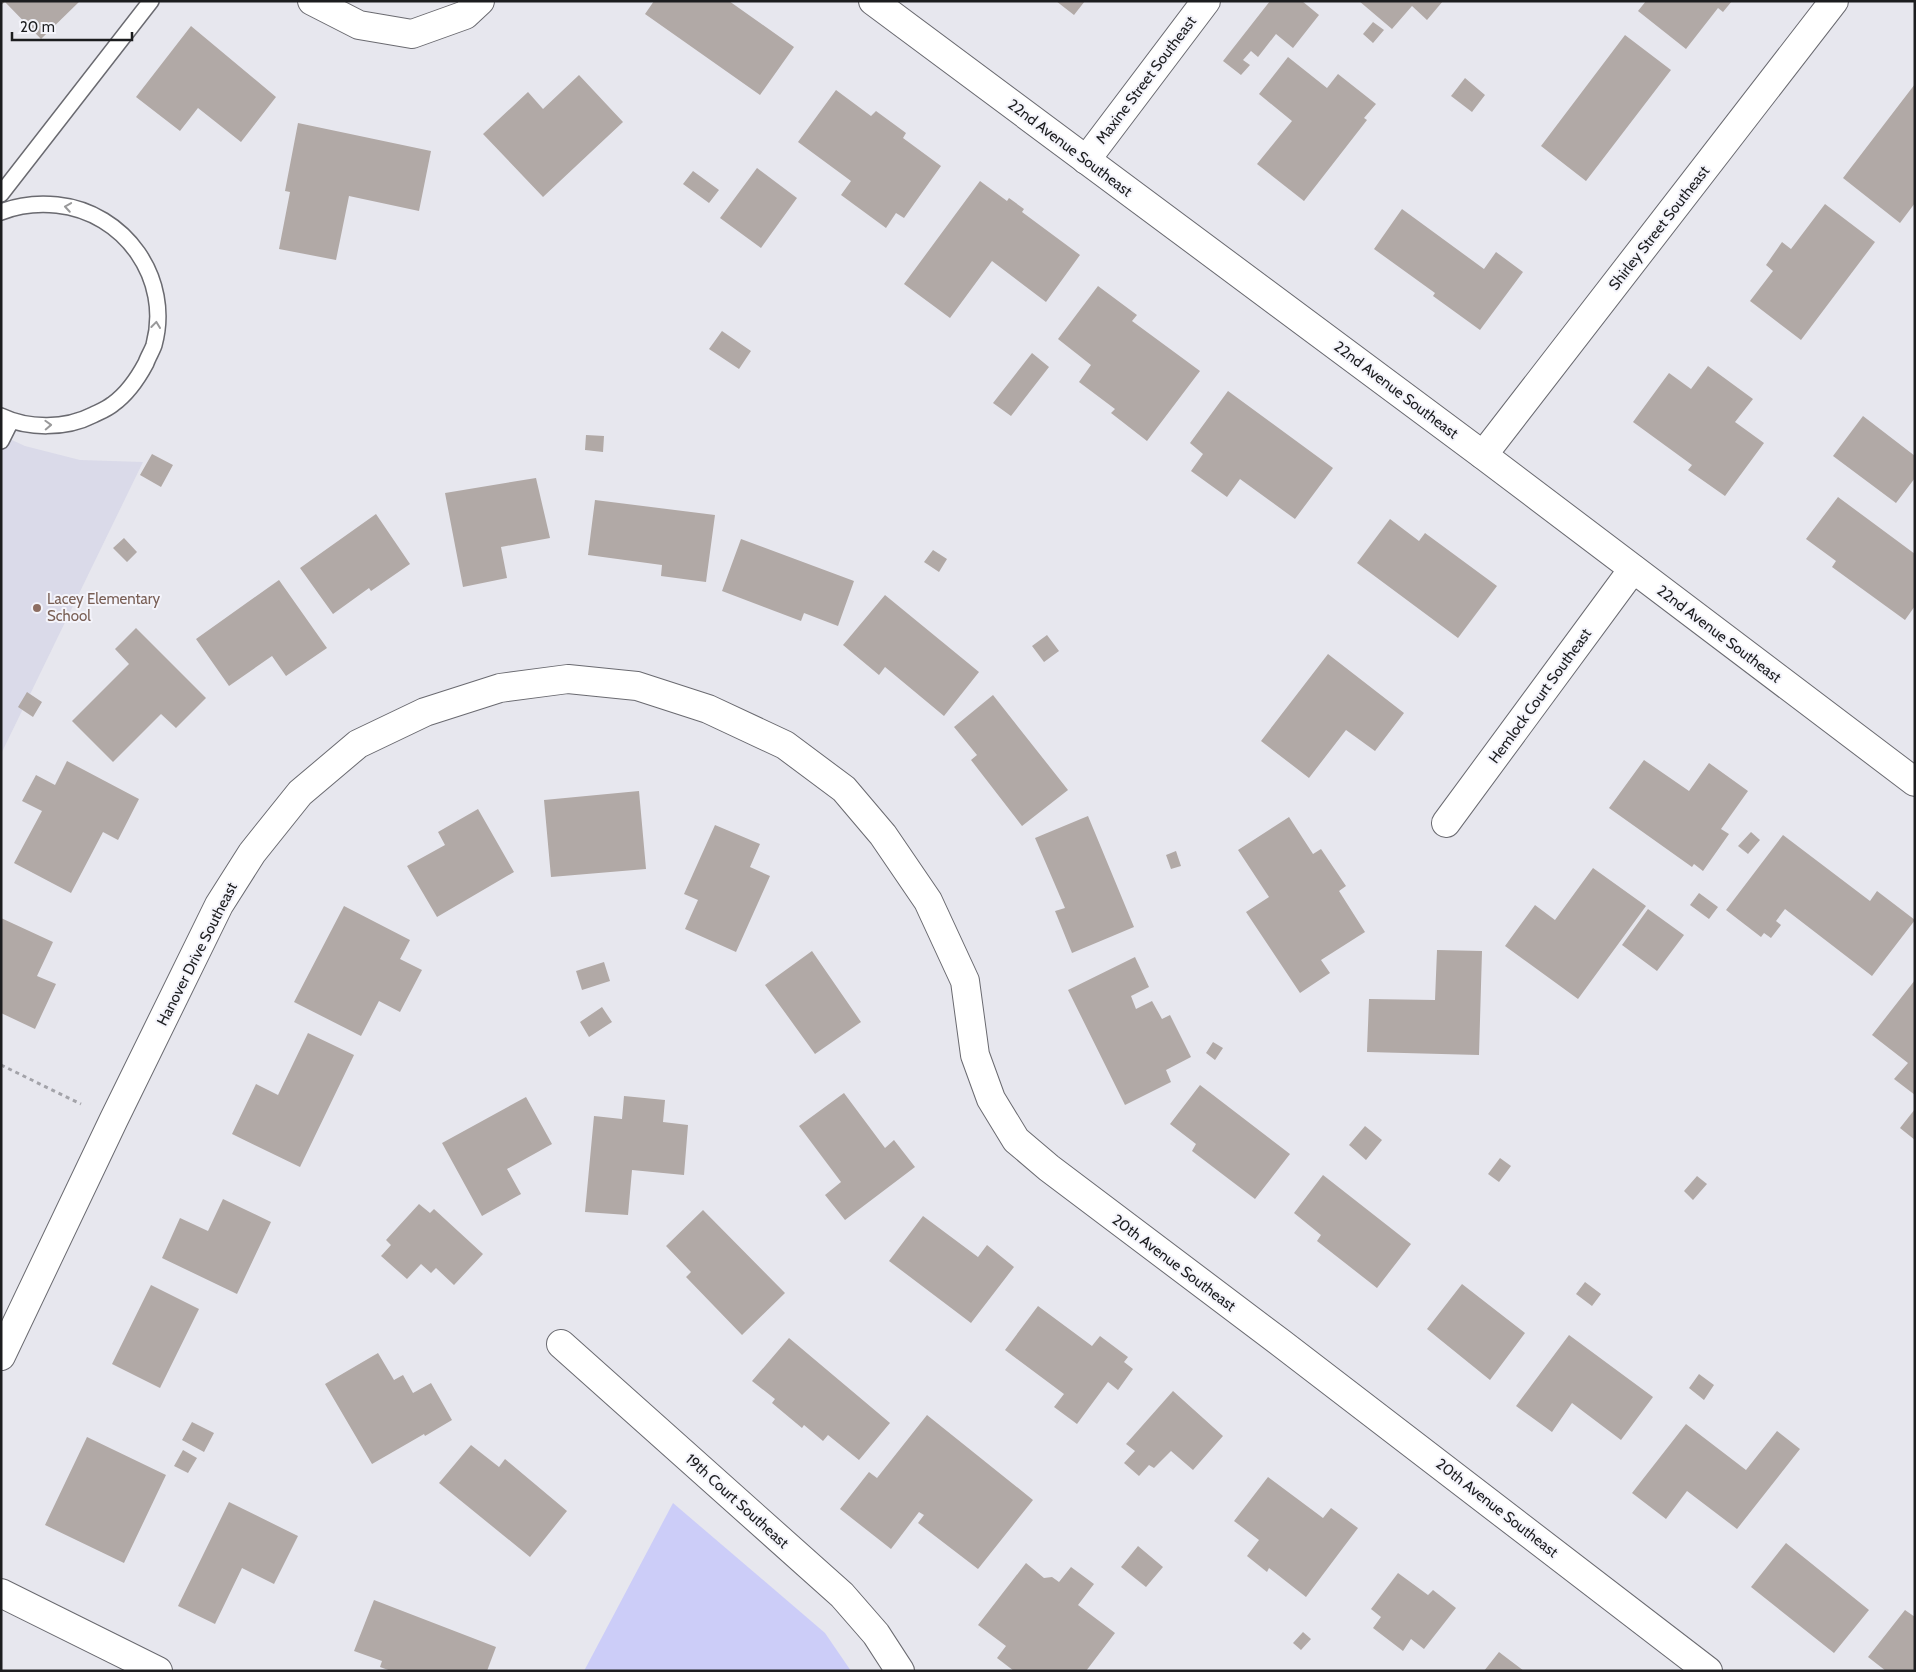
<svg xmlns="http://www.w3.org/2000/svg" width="1916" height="1672" font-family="Cabin,sans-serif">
<rect width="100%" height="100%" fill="#e7e7ee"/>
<!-- built -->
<path fill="#dadae9" d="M 1,435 L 25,446 L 80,460 L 143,462 L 1,754 Z"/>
<!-- green -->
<path fill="#cccdf8" d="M 673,1503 L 825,1633 L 851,1671 L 584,1671 Z"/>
<!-- building -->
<path fill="#b1a9a6" d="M 1,1 L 80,1 L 41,39 L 5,2 L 1,5 Z
M 654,1 L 729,1 L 794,47 L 760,95 L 645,14 Z
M 1056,1 L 1085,1 L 1074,15 Z
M 1270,1 L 1302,1 L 1319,15 L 1293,48 L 1276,34 L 1258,57 L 1251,51 L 1243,60 L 1250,65 L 1241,75 L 1223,61 Z
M 1359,1 L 1443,1 L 1427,20 L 1412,6 L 1392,29 Z
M 1646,1 L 1732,1 L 1723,12 L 1718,8 L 1686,49 L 1638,11 Z
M 1373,22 L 1384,30 L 1373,43 L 1363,34 Z
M 191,26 L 276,97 L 241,142 L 198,108 L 180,131 L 136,97 Z
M 1625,35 L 1671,70 L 1586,181 L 1541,146 Z
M 1288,57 L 1327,88 L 1338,74 L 1376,104 L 1364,118 L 1367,120 L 1304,201 L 1257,164 L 1292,121 L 1259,94 Z
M 579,75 L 623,122 L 543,197 L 483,134 L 528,92 L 543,109 Z
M 1465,78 L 1485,95 L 1472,112 L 1451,96 Z
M 1915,84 L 1915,203 L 1900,223 L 1843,178 Z
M 836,90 L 871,116 L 876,111 L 906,133 L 903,138 L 941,166 L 904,218 L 896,213 L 886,228 L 841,195 L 851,181 L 798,142 Z
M 298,123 L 431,151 L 419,211 L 349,196 L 336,260 L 279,249 L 290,192 L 285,191 Z
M 757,168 L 797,198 L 761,248 L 720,218 Z
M 693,171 L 719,190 L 709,203 L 683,184 Z
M 980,181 L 1007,201 L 1009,198 L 1024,209 L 1022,212 L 1080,255 L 1046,302 L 992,261 L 950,318 L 904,284 Z
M 1825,204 L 1875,242 L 1801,340 L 1750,301 L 1773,271 L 1766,265 L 1782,242 L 1791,249 Z
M 1402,209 L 1484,269 L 1496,252 L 1523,272 L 1480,330 L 1433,296 L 1435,293 L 1374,249 Z
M 1098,286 L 1137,315 L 1132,321 L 1200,371 L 1147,441 L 1111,413 L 1115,409 L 1079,382 L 1091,365 L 1058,339 Z
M 722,331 L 751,351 L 739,369 L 709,349 Z
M 1032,353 L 1049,367 L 1011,416 L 993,403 Z
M 1708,366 L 1753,399 L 1735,422 L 1764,443 L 1725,496 L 1688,470 L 1692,465 L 1633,422 L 1669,373 L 1691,389 Z
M 1228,391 L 1333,468 L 1295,519 L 1240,479 L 1227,497 L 1191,471 L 1203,454 L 1190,443 Z
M 1863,416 L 1915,456 L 1915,478 L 1896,503 L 1833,456 Z
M 586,435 L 604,436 L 603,452 L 585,450 Z
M 152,454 L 173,465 L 161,487 L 140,475 Z
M 536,478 L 550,538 L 501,547 L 507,578 L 463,587 L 445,493 Z
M 1838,497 L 1915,554 L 1915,606 L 1905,620 L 1832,567 L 1836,561 L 1806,539 Z
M 595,500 L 715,515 L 706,582 L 661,576 L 662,565 L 588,555 Z
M 376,514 L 410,564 L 371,591 L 369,588 L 333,614 L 300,568 Z
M 1390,519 L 1419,541 L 1425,533 L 1497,586 L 1458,638 L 1357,563 Z
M 124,538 L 137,552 L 127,562 L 113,548 Z
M 741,539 L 854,581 L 838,626 L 804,613 L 801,621 L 722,591 Z
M 933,550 L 947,559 L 939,572 L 924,562 Z
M 279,580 L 327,648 L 286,676 L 272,656 L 229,686 L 196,639 Z
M 885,595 L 979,672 L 944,716 L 885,667 L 879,675 L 843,645 Z
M 136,628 L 206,698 L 176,728 L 161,714 L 113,762 L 72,721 L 129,664 L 115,649 Z
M 1047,635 L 1059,651 L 1044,662 L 1032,646 Z
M 1328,654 L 1404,713 L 1375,751 L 1346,730 L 1309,778 L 1261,741 Z
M 27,692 L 42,702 L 33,717 L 18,707 Z
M 993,695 L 1068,790 L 1022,826 L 971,760 L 977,755 L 954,727 Z
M 1644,760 L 1689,791 L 1709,763 L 1748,791 L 1721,829 L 1729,834 L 1703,871 L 1694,864 L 1692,867 L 1609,808 Z
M 67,761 L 139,799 L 118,840 L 103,832 L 71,893 L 14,863 L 42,811 L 22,801 L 36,775 L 55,785 Z
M 639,791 L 646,869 L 551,877 L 544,800 Z
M 478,809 L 514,872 L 437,917 L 407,866 L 445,845 L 438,832 Z
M 1088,816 L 1134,927 L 1072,953 L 1055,911 L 1065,908 L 1035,838 Z
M 1289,817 L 1313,854 L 1321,849 L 1346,886 L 1339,891 L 1365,932 L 1321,960 L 1330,973 L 1300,993 L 1246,912 L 1269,897 L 1238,850 Z
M 715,825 L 760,844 L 750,867 L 770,876 L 736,952 L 685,929 L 698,900 L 684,894 Z
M 1751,832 L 1760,840 L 1748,854 L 1738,846 Z
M 1783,835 L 1870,901 L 1877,891 L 1915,920 L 1872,976 L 1785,909 L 1776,921 L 1781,925 L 1771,938 L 1764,933 L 1761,937 L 1726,910 Z
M 1176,851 L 1181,866 L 1171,869 L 1166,855 Z
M 1593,868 L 1646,906 L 1578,999 L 1505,946 L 1535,905 L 1555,920 Z
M 1699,893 L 1718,907 L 1709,919 L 1690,905 Z
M 344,906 L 410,940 L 400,959 L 422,970 L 400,1012 L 379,1001 L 361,1036 L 294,1002 Z
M 1648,909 L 1684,935 L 1657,971 L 1622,945 Z
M 1,918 L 53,942 L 37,976 L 56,984 L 35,1029 L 1,1013 Z
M 1437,950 L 1482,951 L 1479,1055 L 1367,1052 L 1369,999 L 1435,1000 Z
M 812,951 L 861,1022 L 815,1054 L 765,985 Z
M 1135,957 L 1149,987 L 1131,996 L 1136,1009 L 1152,1001 L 1162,1019 L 1170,1015 L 1191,1057 L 1166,1070 L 1171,1082 L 1125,1105 L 1068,990 Z
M 604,962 L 610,981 L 582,990 L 576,971 Z
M 1915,980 L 1915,1095 L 1894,1079 L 1908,1063 L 1872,1035 Z
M 602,1007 L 612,1022 L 589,1037 L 580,1022 Z
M 308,1033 L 354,1055 L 300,1167 L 232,1134 L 256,1084 L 278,1095 Z
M 1213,1042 L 1223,1048 L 1215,1060 L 1206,1053 Z
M 1200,1085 L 1290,1154 L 1255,1199 L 1192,1151 L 1196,1144 L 1170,1124 Z
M 844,1093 L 885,1148 L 894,1140 L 915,1167 L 845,1220 L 825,1195 L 841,1182 L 799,1126 Z
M 624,1096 L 665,1100 L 663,1122 L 688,1125 L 684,1175 L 632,1170 L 628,1215 L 585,1212 L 594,1116 L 622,1119 Z
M 526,1097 L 552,1144 L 507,1169 L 521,1194 L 482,1216 L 442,1143 Z
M 1915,1109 L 1915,1140 L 1900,1128 Z
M 1365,1126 L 1382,1140 L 1366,1160 L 1349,1145 Z
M 1500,1158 L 1511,1166 L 1499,1182 L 1488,1174 Z
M 1323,1175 L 1411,1244 L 1377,1288 L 1317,1241 L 1321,1235 L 1294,1213 Z
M 1697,1176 L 1707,1184 L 1693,1200 L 1684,1191 Z
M 223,1199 L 271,1222 L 237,1294 L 162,1258 L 180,1218 L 208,1231 Z
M 419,1204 L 430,1213 L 434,1209 L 483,1254 L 454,1285 L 436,1268 L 431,1273 L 421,1264 L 407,1279 L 381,1256 L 391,1245 L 386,1240 Z
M 703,1210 L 785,1293 L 742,1335 L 686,1277 L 691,1272 L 666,1246 Z
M 923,1216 L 978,1257 L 987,1245 L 1014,1267 L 971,1323 L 889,1261 Z
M 1585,1282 L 1601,1294 L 1592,1306 L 1576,1294 Z
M 1462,1284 L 1525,1333 L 1490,1380 L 1427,1329 Z
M 151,1285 L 199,1309 L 160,1388 L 112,1364 Z
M 1038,1306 L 1092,1346 L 1100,1336 L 1128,1357 L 1124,1362 L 1133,1369 L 1118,1390 L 1108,1382 L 1077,1424 L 1054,1407 L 1064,1394 L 1005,1350 Z
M 1569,1335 L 1653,1397 L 1621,1440 L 1572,1403 L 1552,1432 L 1516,1406 Z
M 789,1338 L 890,1423 L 859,1460 L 828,1435 L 823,1441 L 804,1425 L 802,1428 L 772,1403 L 775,1399 L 752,1381 Z
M 378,1353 L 394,1380 L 403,1375 L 413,1393 L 431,1383 L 452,1420 L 425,1436 L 424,1434 L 372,1464 L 325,1384 Z
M 1699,1374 L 1714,1385 L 1704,1400 L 1689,1388 Z
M 1173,1391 L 1223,1436 L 1193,1470 L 1171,1451 L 1154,1468 L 1149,1465 L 1139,1476 L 1124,1463 L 1135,1451 L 1126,1444 Z
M 927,1415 L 1033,1500 L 978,1569 L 918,1523 L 924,1515 L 919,1512 L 891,1549 L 840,1509 L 869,1472 L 877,1478 Z
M 192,1422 L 214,1433 L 204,1452 L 182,1440 Z
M 1686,1424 L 1746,1470 L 1777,1431 L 1800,1449 L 1737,1529 L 1687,1491 L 1666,1519 L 1632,1493 Z
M 87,1437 L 166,1475 L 124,1563 L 45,1525 Z
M 471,1445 L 499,1467 L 505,1459 L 567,1511 L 530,1557 L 439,1483 Z
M 183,1450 L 197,1458 L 188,1473 L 174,1466 Z
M 1268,1477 L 1323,1518 L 1331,1508 L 1358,1528 L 1306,1597 L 1269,1568 L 1267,1572 L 1247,1556 L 1259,1540 L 1234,1521 Z
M 229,1502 L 298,1536 L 274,1584 L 242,1568 L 215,1624 L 178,1606 Z
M 1786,1543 L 1869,1610 L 1834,1653 L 1751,1587 Z
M 1138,1546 L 1163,1567 L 1146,1587 L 1121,1567 Z
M 1026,1563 L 1044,1578 L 1052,1577 L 1059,1582 L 1071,1567 L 1094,1584 L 1078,1605 L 1115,1633 L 1086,1671 L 1014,1671 L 997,1658 L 1006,1646 L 978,1625 Z
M 1398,1573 L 1428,1595 L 1433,1590 L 1456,1608 L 1424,1649 L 1411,1639 L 1403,1651 L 1373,1628 L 1381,1617 L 1371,1609 Z
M 374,1600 L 496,1647 L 487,1671 L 391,1671 L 380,1667 L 382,1661 L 354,1651 Z
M 1905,1610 L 1915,1617 L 1915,1671 L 1886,1671 L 1868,1657 Z
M 1303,1632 L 1311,1639 L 1301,1650 L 1293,1643 Z
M 1499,1652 L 1524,1671 L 1484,1671 Z"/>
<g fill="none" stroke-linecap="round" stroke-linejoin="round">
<!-- lane casing -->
<g stroke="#6a6a70" stroke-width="18">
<path id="lane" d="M 1,194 L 151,1
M 1,212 C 19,205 38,203 57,205 C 125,212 172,279 154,345 C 152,351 148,357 146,363 C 138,378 127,394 113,404 C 107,409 99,412 93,415 C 66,429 28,429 1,416
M 1,441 L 11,421"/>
</g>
<!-- street casing -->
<g stroke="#6a6a70" stroke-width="30">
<path id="street" d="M 312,1 L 359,25 L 412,34 L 465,15 L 480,1
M 1086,160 L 1206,1
M 1483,455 L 1834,1
M 1446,823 L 1633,569
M 561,1344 L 842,1595 L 876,1634 L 900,1671
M 1,1356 L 114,1119 L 219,905 L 252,853 L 300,793 L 358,744 L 425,712 L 500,688 L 568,679 L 637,686 L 708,709 L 785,745 L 844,789 L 883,835 L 928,901 L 965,981 L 975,1055 L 991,1099 L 1016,1140 L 1049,1168 L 1281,1343 L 1708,1671
M 1,1593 L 158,1671"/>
</g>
<!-- secondary casing -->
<g stroke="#6a6a70" stroke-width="30">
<path id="secondary" d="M 873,1 L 1483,455 L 1915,782"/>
</g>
<!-- path -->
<path stroke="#a3a3a9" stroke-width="3" stroke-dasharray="4 4" stroke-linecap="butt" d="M 1,1065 L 81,1104"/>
<!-- lane -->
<use href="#lane" stroke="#fff" stroke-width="15"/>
<!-- street -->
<use href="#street" stroke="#fff" stroke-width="28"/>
<!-- secondary -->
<use href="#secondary" stroke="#fff" stroke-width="28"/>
</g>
<!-- one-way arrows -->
<defs><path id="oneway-chevron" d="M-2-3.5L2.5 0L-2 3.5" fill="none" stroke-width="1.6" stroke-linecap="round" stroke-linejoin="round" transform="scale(1.25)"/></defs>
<g stroke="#99999a">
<use href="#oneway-chevron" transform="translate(68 207) rotate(-171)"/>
<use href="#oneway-chevron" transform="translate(156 325) rotate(-83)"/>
<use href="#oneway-chevron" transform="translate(48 425) rotate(-2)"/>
</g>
<!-- markers -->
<circle fill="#8d6e63" stroke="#f4f4fb" stroke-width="2" cx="37" cy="608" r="5"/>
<g text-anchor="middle" stroke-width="4" stroke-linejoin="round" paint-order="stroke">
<!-- street labels -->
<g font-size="15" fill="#1c1d1f" stroke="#f4f4fb">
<text transform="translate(1146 80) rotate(-53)" y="5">Maxine Street Southeast</text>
<text transform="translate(1070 148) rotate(37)" y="5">22nd Avenue Southeast</text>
<text transform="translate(1659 228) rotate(-52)" y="5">Shirley Street Southeast</text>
<text transform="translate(1396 390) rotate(37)" y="5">22nd Avenue Southeast</text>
<text transform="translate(1719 634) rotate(37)" y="5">22nd Avenue Southeast</text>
<text transform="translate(1540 696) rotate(-54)" y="5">Hemlock Court Southeast</text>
<text transform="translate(197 954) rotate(-63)" y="5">Hanover Drive Southeast</text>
<text transform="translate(1174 1263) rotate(37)" y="5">20th Avenue Southeast</text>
<text transform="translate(737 1501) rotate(42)" y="5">19th Court Southeast</text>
<text transform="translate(1497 1508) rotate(38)" y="5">20th Avenue Southeast</text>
</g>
<!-- education labels -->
<g font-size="15" fill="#785e54" stroke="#f4f4fb" text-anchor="start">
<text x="47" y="604">Lacey Elementary<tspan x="47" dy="17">School</tspan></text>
</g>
</g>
<!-- border -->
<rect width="1916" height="1672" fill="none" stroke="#1c1d1f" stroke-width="5"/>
<!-- scale -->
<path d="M12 32v8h120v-8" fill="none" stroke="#1c1d1f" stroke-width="2.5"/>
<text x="20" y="32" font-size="15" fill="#1c1d1f" stroke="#f4f4fb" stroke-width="4" paint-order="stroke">20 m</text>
</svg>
